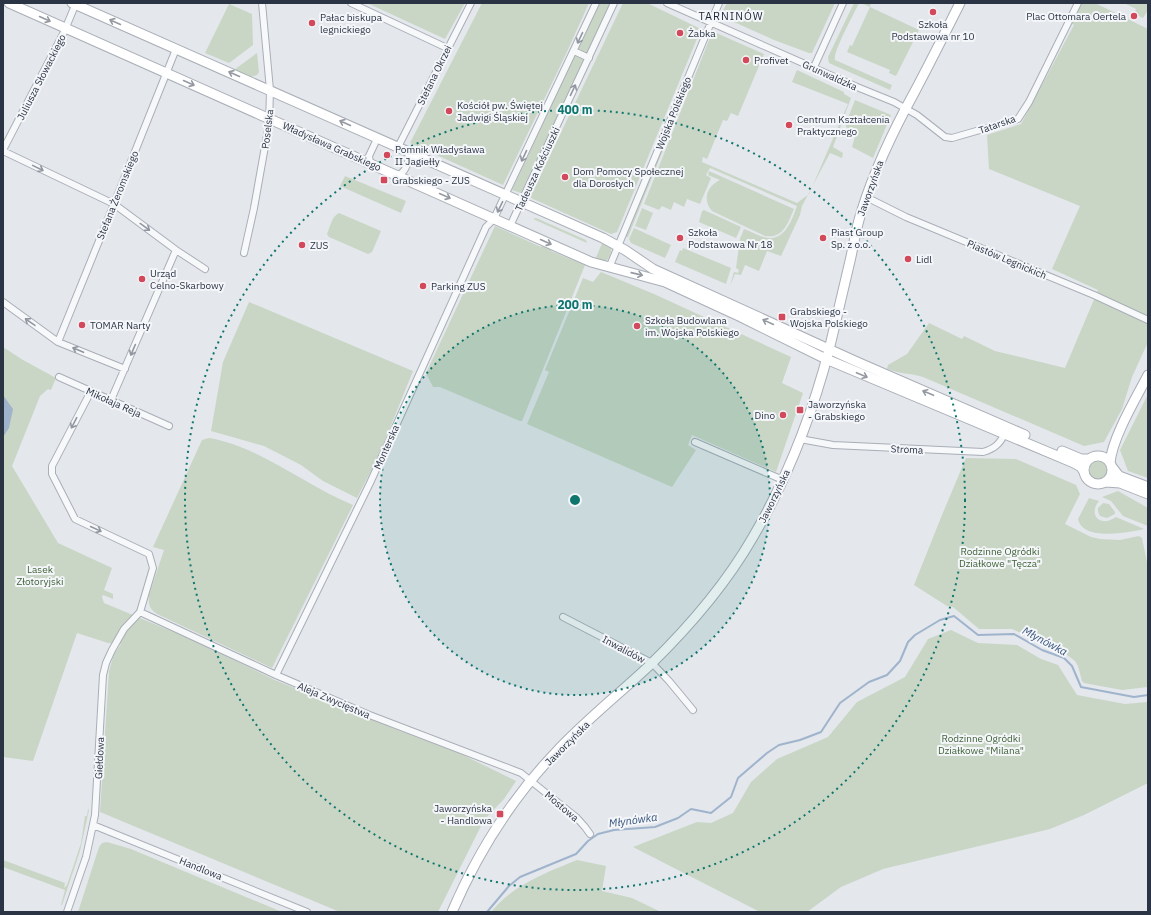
<svg xmlns="http://www.w3.org/2000/svg" width="1151" height="915" font-family="'IBM Plex Sans',sans-serif">
<rect width="100%" height="100%" fill="#e4e7ec"/>
<!-- green -->
<path fill="#c9d6c5" d="M 367,3 L 465,3 L 445,39 Z
M 482,3 L 589,3 L 565,56 L 503,185 L 410,143 Z
M 599,3 L 611,3 L 521,193 L 512,190 Z
M 623,3 L 647,3 L 701,29 L 617,232 L 611,234 L 531,198 L 531,195 Z
M 727,3 L 835,3 L 812,53 L 809,53 L 774,40 L 723,17 L 722,12 Z
M 854,3 L 859,3 C 854,14 833,51 835,60 L 892,85 L 890,90 L 829,63 L 828,57 Z
M 861,3 L 871,3 L 870,7 L 919,30 L 896,76 L 889,73 L 890,70 L 847,52 L 850,45 L 852,46 L 870,7 Z
M 1079,3 L 1095,3 L 1148,29 L 1148,342 L 1132,377 L 1122,409 L 1104,442 L 1084,446 L 923,377 C 910,373 900,374 887,369 L 888,365 L 907,354 L 929,323 L 962,339 L 964,336 L 995,351 L 1065,368 L 1098,290 L 1052,269 L 1080,206 L 989,169 L 987,135 L 1021,124 L 1074,25 L 1069,22 Z
M 1124,3 L 1148,3 L 1148,10 L 1143,18 L 1134,14 L 1136,9 Z
M 229,4 L 252,14 L 253,45 L 229,63 L 205,53 Z
M 714,32 L 764,54 L 738,116 L 731,113 L 727,121 L 723,120 L 707,159 L 703,157 L 702,162 L 797,203 L 809,194 L 848,104 L 792,82 L 797,70 L 844,92 L 844,94 L 851,98 L 833,147 L 843,153 L 842,158 L 830,153 L 802,206 L 800,215 L 781,256 L 767,251 L 759,271 L 745,265 L 741,275 L 735,274 L 730,286 L 734,272 L 738,273 L 739,270 L 736,268 L 740,239 L 744,229 C 752,232 760,237 768,238 C 785,240 792,220 797,206 L 710,168 L 706,175 L 711,178 L 700,204 L 687,199 L 684,207 L 674,202 L 671,210 L 662,206 L 659,210 L 644,204 L 711,35 Z
M 709,33 L 710,34 L 628,237 L 626,237 Z
M 257,53 L 259,72 L 257,75 L 251,77 L 234,70 Z
M 855,100 L 891,115 L 873,158 L 852,147 L 856,133 L 846,127 L 846,123 Z
M 709,171 L 794,209 C 788,222 784,239 765,236 L 712,211 C 702,200 707,186 720,180 L 708,175 Z
M 345,176 L 406,201 L 401,213 L 340,186 Z
M 642,208 L 653,213 L 646,230 L 635,226 Z
M 704,210 L 741,227 L 736,238 L 699,222 L 702,211 Z
M 339,213 L 381,231 L 372,252 L 368,254 L 329,237 L 327,234 C 330,227 332,216 339,213 Z
M 536,218 L 586,240 L 587,243 L 533,219 Z
M 495,226 L 541,247 L 543,245 L 551,249 L 551,251 L 585,265 L 522,421 L 520,421 L 440,387 L 433,387 L 426,373 Z
M 634,228 L 671,245 L 665,258 L 631,243 L 629,239 Z
M 603,241 L 611,247 C 612,252 609,259 605,262 L 595,260 Z
M 683,248 L 731,268 L 726,284 L 675,262 L 680,250 L 682,251 Z
M 601,272 L 654,294 L 791,357 L 782,383 L 803,393 L 776,472 L 692,435 L 688,445 L 696,450 L 672,487 L 527,424 L 549,372 L 545,370 L 583,278 L 593,282 Z
M 249,302 L 413,371 L 379,455 L 357,498 L 323,481 L 301,465 L 264,446 L 211,431 L 223,362 Z
M 3,347 L 23,360 L 56,378 L 51,390 L 48,389 L 40,396 L 12,466 L 58,543 L 112,568 L 104,590 L 113,594 L 113,599 L 103,595 L 102,597 L 104,603 L 188,638 L 275,680 L 400,731 L 459,753 L 516,781 L 504,799 L 484,820 L 438,912 L 340,912 L 100,812 L 109,671 L 114,654 L 121,644 L 108,643 L 77,633 L 33,761 L 3,757 Z
M 1148,394 L 1148,478 L 1128,471 L 1120,450 Z
M 209,438 C 259,446 306,486 353,505 L 272,668 L 157,614 C 149,608 148,605 149,595 L 164,550 L 153,547 L 202,440 Z
M 966,458 L 1016,459 L 1076,485 L 1080,494 L 1065,524 L 1091,537 L 1100,539 L 1120,540 L 1139,536 L 1142,538 L 1148,567 L 1148,687 L 1122,690 L 1084,683 L 1082,681 L 1078,666 L 1075,661 L 1066,654 L 1042,645 L 1028,636 L 1012,629 L 979,629 L 953,607 L 947,606 L 914,585 L 942,515 Z
M 1094,461 L 1100,462 L 1103,461 L 1104,464 L 1109,468 L 1107,470 L 1108,476 L 1104,477 L 1101,480 L 1099,479 L 1094,479 L 1091,475 L 1089,474 L 1090,469 L 1089,466 L 1093,464 Z
M 1118,491 L 1148,508 L 1148,526 L 1123,516 L 1111,501 L 1102,497 Z
M 1089,498 L 1099,501 C 1093,507 1092,520 1104,521 C 1108,522 1112,519 1116,517 L 1144,529 C 1129,532 1083,542 1078,519 Z
M 1103,503 L 1109,504 L 1115,512 L 1115,514 L 1107,518 L 1100,516 L 1098,512 L 1098,508 Z
M 951,630 L 978,643 L 1017,645 L 1041,659 L 1058,665 L 1077,695 L 1125,704 L 1148,702 L 1148,783 L 1084,815 L 1050,829 L 883,869 L 841,887 L 807,912 L 760,912 L 633,847 L 697,822 L 711,823 L 733,813 L 751,782 L 777,759 L 828,737 L 857,702 L 905,677 L 928,639 Z
M 88,809 L 89,810 L 80,851 L 62,905 L 61,905 L 65,890 L 3,867 L 3,860 L 65,883 L 64,888 L 67,885 L 81,843 L 85,816 L 87,816 Z
M 107,842 L 131,849 L 282,912 L 78,912 L 99,847 L 102,843 Z
M 577,860 L 606,866 L 602,891 L 632,898 L 661,912 L 491,912 C 513,885 545,873 577,860 Z"/>
<!-- water -->
<path fill="#9fb4cc" d="M 3,395 L 13,409 L 9,428 L 3,437 Z"/>
<g fill="none" stroke-linecap="round" stroke-linejoin="round">
<!-- stream -->
<path stroke="#9fb4cc" stroke-width="2" d="M 487,912 L 509,886 L 520,877 L 576,854 L 588,841 L 598,834 L 614,830 L 655,827 L 678,818 L 691,809 L 711,813 L 731,797 L 738,778 L 767,753 L 779,745 L 800,740 L 821,732 L 840,703 L 869,682 L 887,675 L 900,661 L 908,642 L 915,635 L 940,620 L 954,616 L 978,635 L 1014,634 L 1042,650 L 1064,658 L 1072,666 L 1081,687 L 1134,697 L 1148,695"/>
<!-- street casing -->
<g stroke="#a9aeb7" stroke-width="8">
<path id="street" d="M 351,3 L 447,48
M 667,3 L 857,87 L 894,102 L 917,115 L 945,137 L 952,138 L 1018,119 L 1029,102 L 1078,3
M 574,51 L 589,58
M 814,67 L 843,3
M 398,147 L 471,3
M 3,150 L 64,32 L 76,3
M 3,151 L 114,204 L 176,250 L 205,269
M 370,163 L 369,156 L 376,141 L 380,139
M 397,175 C 405,174 407,164 410,157 L 408,152
M 866,197 L 906,217 L 1094,295 L 1148,320
M 510,226 L 614,3
M 244,253 L 254,208 L 269,124 L 270,90 L 262,3
M 609,268 L 719,3
M 3,302 L 58,342 L 125,369
M 58,342 L 114,204 L 176,49
M 59,377 L 169,426
M 111,400 L 176,250
M 800,439 L 833,445 L 983,452 C 994,449 1000,444 1005,433
M 695,442 L 783,480
M 140,612 L 276,675 L 367,714 L 521,773 L 576,817 L 585,827 L 590,834
M 563,617 L 652,663 L 669,681 L 693,710
M 276,675 L 370,483 L 486,227 L 494,219 L 498,210 L 596,3
M 93,825 L 307,912
M 67,912 L 86,857 L 95,815 L 103,675 L 106,663 L 112,650 L 124,629 L 140,612 L 153,568 L 149,554 L 75,519 L 52,474 L 52,466 L 89,395 L 96,393"/>
</g>
<!-- secondary casing -->
<g stroke="#a9aeb7" stroke-width="11">
<path id="secondary" d="M 9,3 L 591,262 L 665,282 L 741,317 L 826,359 L 1074,463 L 1081,467 L 1084,472
M 72,3 L 603,238 L 625,250 L 653,269 L 855,361 L 1025,435
M 1062,451 L 1081,459 L 1089,459
M1084 470a14 14 0 1 1 28 0a14 14 0 1 1-28 0Z
M 1110,463 C 1112,438 1136,398 1148,375
M 1112,467 L 1119,476 L 1148,487
M 1106,482 L 1120,483 L 1148,494
M 452,912 C 477,854 512,798 556,752 C 585,721 619,694 650,665 C 689,627 726,584 753,537 C 787,479 812,415 829,350 C 836,320 843,291 850,261 C 854,244 856,227 862,210 C 875,169 893,131 914,93 C 930,63 945,33 960,3"/>
</g>
<!-- street -->
<use href="#street" stroke="#f7f8fa" stroke-width="6"/>
<!-- secondary -->
<use href="#secondary" stroke="#fff" stroke-width="9"/>
</g>
<!-- one-way arrows -->
<defs><path id="oneway-shaft" d="M-6 0H5M1.5-3L5.5 0L1.5 3" fill="none" stroke-width="1.6" stroke-linecap="round" stroke-linejoin="round"/></defs>
<g stroke="#959aa2">
<use href="#oneway-shaft" transform="translate(45 19) rotate(24)"/>
<use href="#oneway-shaft" transform="translate(115 22) rotate(-156)"/>
<use href="#oneway-shaft" transform="translate(234 74) rotate(-156)"/>
<use href="#oneway-shaft" transform="translate(189 83) rotate(24)"/>
<use href="#oneway-shaft" transform="translate(345 123) rotate(-156)"/>
<use href="#oneway-shaft" transform="translate(445 196) rotate(24)"/>
<use href="#oneway-shaft" transform="translate(546 242) rotate(24)"/>
<use href="#oneway-shaft" transform="translate(637 274) rotate(13)"/>
<use href="#oneway-shaft" transform="translate(768 322) rotate(-155)"/>
<use href="#oneway-shaft" transform="translate(862 375) rotate(23)"/>
<use href="#oneway-shaft" transform="translate(928 393) rotate(-157)"/>
</g>
<g stroke="#9196a0">
<use href="#oneway-shaft" transform="translate(580 38) rotate(115)"/>
<use href="#oneway-shaft" transform="translate(573 90) rotate(-65)"/>
<use href="#oneway-shaft" transform="translate(524 156) rotate(115)"/>
<use href="#oneway-shaft" transform="translate(38 168) rotate(26)"/>
<use href="#oneway-shaft" transform="translate(500 207) rotate(116)"/>
<use href="#oneway-shaft" transform="translate(145 227) rotate(36)"/>
<use href="#oneway-shaft" transform="translate(30 322) rotate(-145)"/>
<use href="#oneway-shaft" transform="translate(78 350) rotate(-157)"/>
<use href="#oneway-shaft" transform="translate(133 350) rotate(113)"/>
<use href="#oneway-shaft" transform="translate(74 423) rotate(117)"/>
<use href="#oneway-shaft" transform="translate(96 529) rotate(25)"/>
</g>
<!-- distance rings -->
<circle cx="575" cy="500" r="195" fill="#0f766e" fill-opacity=".12"/>
<g fill="none" stroke="#0f766e" stroke-width="2" stroke-dasharray="2 4">
<circle cx="575" cy="500" r="195"/>
<circle cx="575" cy="500" r="390"/>
</g>
<!-- markers -->
<g fill="#d1495b" stroke="#f4f6f9" stroke-width="1.5">
<circle cx="933" cy="12" r="4"/>
<circle cx="1134" cy="16" r="4"/>
<circle cx="312" cy="23" r="4"/>
<circle cx="680" cy="33" r="4"/>
<circle cx="746" cy="60" r="4"/>
<circle cx="449" cy="111" r="4"/>
<circle cx="789" cy="125" r="4"/>
<circle cx="387" cy="155" r="4"/>
<circle cx="565" cy="177" r="4"/>
<rect x="380" y="176" width="8" height="8" rx="2"/>
<circle cx="680" cy="238" r="4"/>
<circle cx="823" cy="238" r="4"/>
<circle cx="302" cy="245" r="4"/>
<circle cx="908" cy="259" r="4"/>
<circle cx="142" cy="279" r="4"/>
<circle cx="423" cy="286" r="4"/>
<rect x="778" y="313" width="8" height="8" rx="2"/>
<circle cx="82" cy="325" r="4"/>
<circle cx="637" cy="326" r="4"/>
<rect x="796" y="406" width="8" height="8" rx="2"/>
<circle cx="783" cy="415" r="4"/>
<rect x="496" y="810" width="8" height="8" rx="2"/>
</g>
<g text-anchor="middle" stroke-width="4" stroke-linejoin="round" paint-order="stroke">
<!-- poi labels -->
<g font-size="10" fill="#2b3445" stroke="#f4f6f9" text-anchor="start">
<text x="1126" y="20" text-anchor="end">Plac Ottomara Oertela</text>
<text x="320" y="21">Pałac biskupa<tspan x="320" dy="12">legnickiego</tspan></text>
<text x="933" y="28" text-anchor="middle">Szkoła<tspan x="933" dy="12">Podstawowa nr 10</tspan></text>
<text x="688" y="37">Żabka</text>
<text x="754" y="64">Profivet</text>
<text x="457" y="109">Kościół pw. Świętej<tspan x="457" dy="12">Jadwigi Śląskiej</tspan></text>
<text x="797" y="123">Centrum Kształcenia<tspan x="797" dy="12">Praktycznego</tspan></text>
<text x="395" y="153">Pomnik Władysława<tspan x="395" dy="12">II Jagiełły</tspan></text>
<text x="573" y="175">Dom Pomocy Społecznej<tspan x="573" dy="12">dla Dorosłych</tspan></text>
<text x="392" y="184">Grabskiego - ZUS</text>
<text x="688" y="236">Szkoła<tspan x="688" dy="12">Podstawowa Nr 18</tspan></text>
<text x="831" y="236">Piast Group<tspan x="831" dy="12">Sp. z o.o.</tspan></text>
<text x="310" y="249">ZUS</text>
<text x="916" y="263">Lidl</text>
<text x="150" y="277">Urząd<tspan x="150" dy="12">Celno-Skarbowy</tspan></text>
<text x="431" y="290">Parking ZUS</text>
<text x="790" y="315">Grabskiego -<tspan x="790" dy="12">Wojska Polskiego</tspan></text>
<text x="645" y="324">Szkoła Budowlana<tspan x="645" dy="12">im. Wojska Polskiego</tspan></text>
<text x="90" y="329">TOMAR Narty</text>
<text x="808" y="408">Jaworzyńska<tspan x="808" dy="12">- Grabskiego</tspan></text>
<text x="775" y="419" text-anchor="end">Dino</text>
<text x="492" y="812" text-anchor="end">Jaworzyńska<tspan x="492" dy="12">- Handlowa</tspan></text>
</g>
<!-- street labels -->
<g font-size="10" fill="#2b3445" stroke="#f4f6f9">
<text transform="translate(434 75) rotate(-64)" y="4">Stefana Okrzei</text>
<text transform="translate(830 75) rotate(24)" y="4">Grunwaldzka</text>
<text transform="translate(41 77) rotate(-63)" y="4">Juliusza Słowackiego</text>
<text transform="translate(673 113) rotate(-68)" y="4">Wojska Polskiego</text>
<text transform="translate(997 124) rotate(-19)" y="4">Tatarska</text>
<text transform="translate(267 129) rotate(-83)" y="4">Poselska</text>
<text transform="translate(332 146) rotate(24)" y="4">Władysława Grabskiego</text>
<text transform="translate(537 169) rotate(-65)" y="4">Tadeusza Kościuszki</text>
<text transform="translate(870 188) rotate(-70)" y="4">Jaworzyńska</text>
<text transform="translate(117 195) rotate(-68)" y="4">Stefana Żeromskiego</text>
<text transform="translate(1007 259) rotate(23)" y="4">Piastów Legnickich</text>
<text transform="translate(114 402) rotate(24)" y="4">Mikołaja Reja</text>
<text transform="translate(386 447) rotate(-66)" y="4">Monterska</text>
<text transform="translate(907 449) rotate(3)" y="4">Stroma</text>
<text transform="translate(774 496) rotate(-64)" y="4">Jaworzyńska</text>
<text transform="translate(624 649) rotate(28)" y="4">Inwalidów</text>
<text transform="translate(334 700) rotate(23)" y="4">Aleja Zwycięstwa</text>
<text transform="translate(567 743) rotate(-45)" y="4">Jaworzyńska</text>
<text transform="translate(99 758) rotate(-87)" y="4">Giełdowa</text>
<text transform="translate(562 806) rotate(40)" y="4">Mostowa</text>
<text transform="translate(201 868) rotate(22)" y="4">Handlowa</text>
</g>
<!-- park labels -->
<g font-size="10" fill="#3f6138" stroke="#f4f6f9">
<text x="1000" y="555">Rodzinne Ogródki<tspan x="1000" dy="12">Działkowe "Tęcza"</tspan></text>
<text x="40" y="573">Lasek<tspan x="40" dy="12">Złotoryjski</tspan></text>
<text x="981" y="742">Rodzinne Ogródki<tspan x="981" dy="12">Działkowe "Milana"</tspan></text>
</g>
<!-- neighbourhood labels -->
<g font-size="11" letter-spacing="1" fill="#1d2536" stroke="#f4f6f9">
<text x="731" y="20">TARNINÓW</text>
</g>
<!-- water labels -->
<g font-size="11" font-style="italic" fill="#34527a" stroke="#f4f6f9">
<text transform="translate(1045 641) rotate(28)" y="4">Młynówka</text>
<text transform="translate(633 820) rotate(-8)" y="4">Młynówka</text>
</g>
</g>
<circle cx="575" cy="500" r="6" fill="#0f766e" stroke="#f4f6f9" stroke-width="2"/>
<g font-size="12" text-anchor="middle" font-weight="bold" fill="#0f766e" stroke="#f4f6f9" stroke-width="4" stroke-linejoin="round" paint-order="stroke">
<text x="575" y="114">400 m</text>
<text x="575" y="309">200 m</text>
</g>
<!-- border -->
<rect width="1151" height="915" fill="none" stroke="#2b3445" stroke-width="8"/>
</svg>
